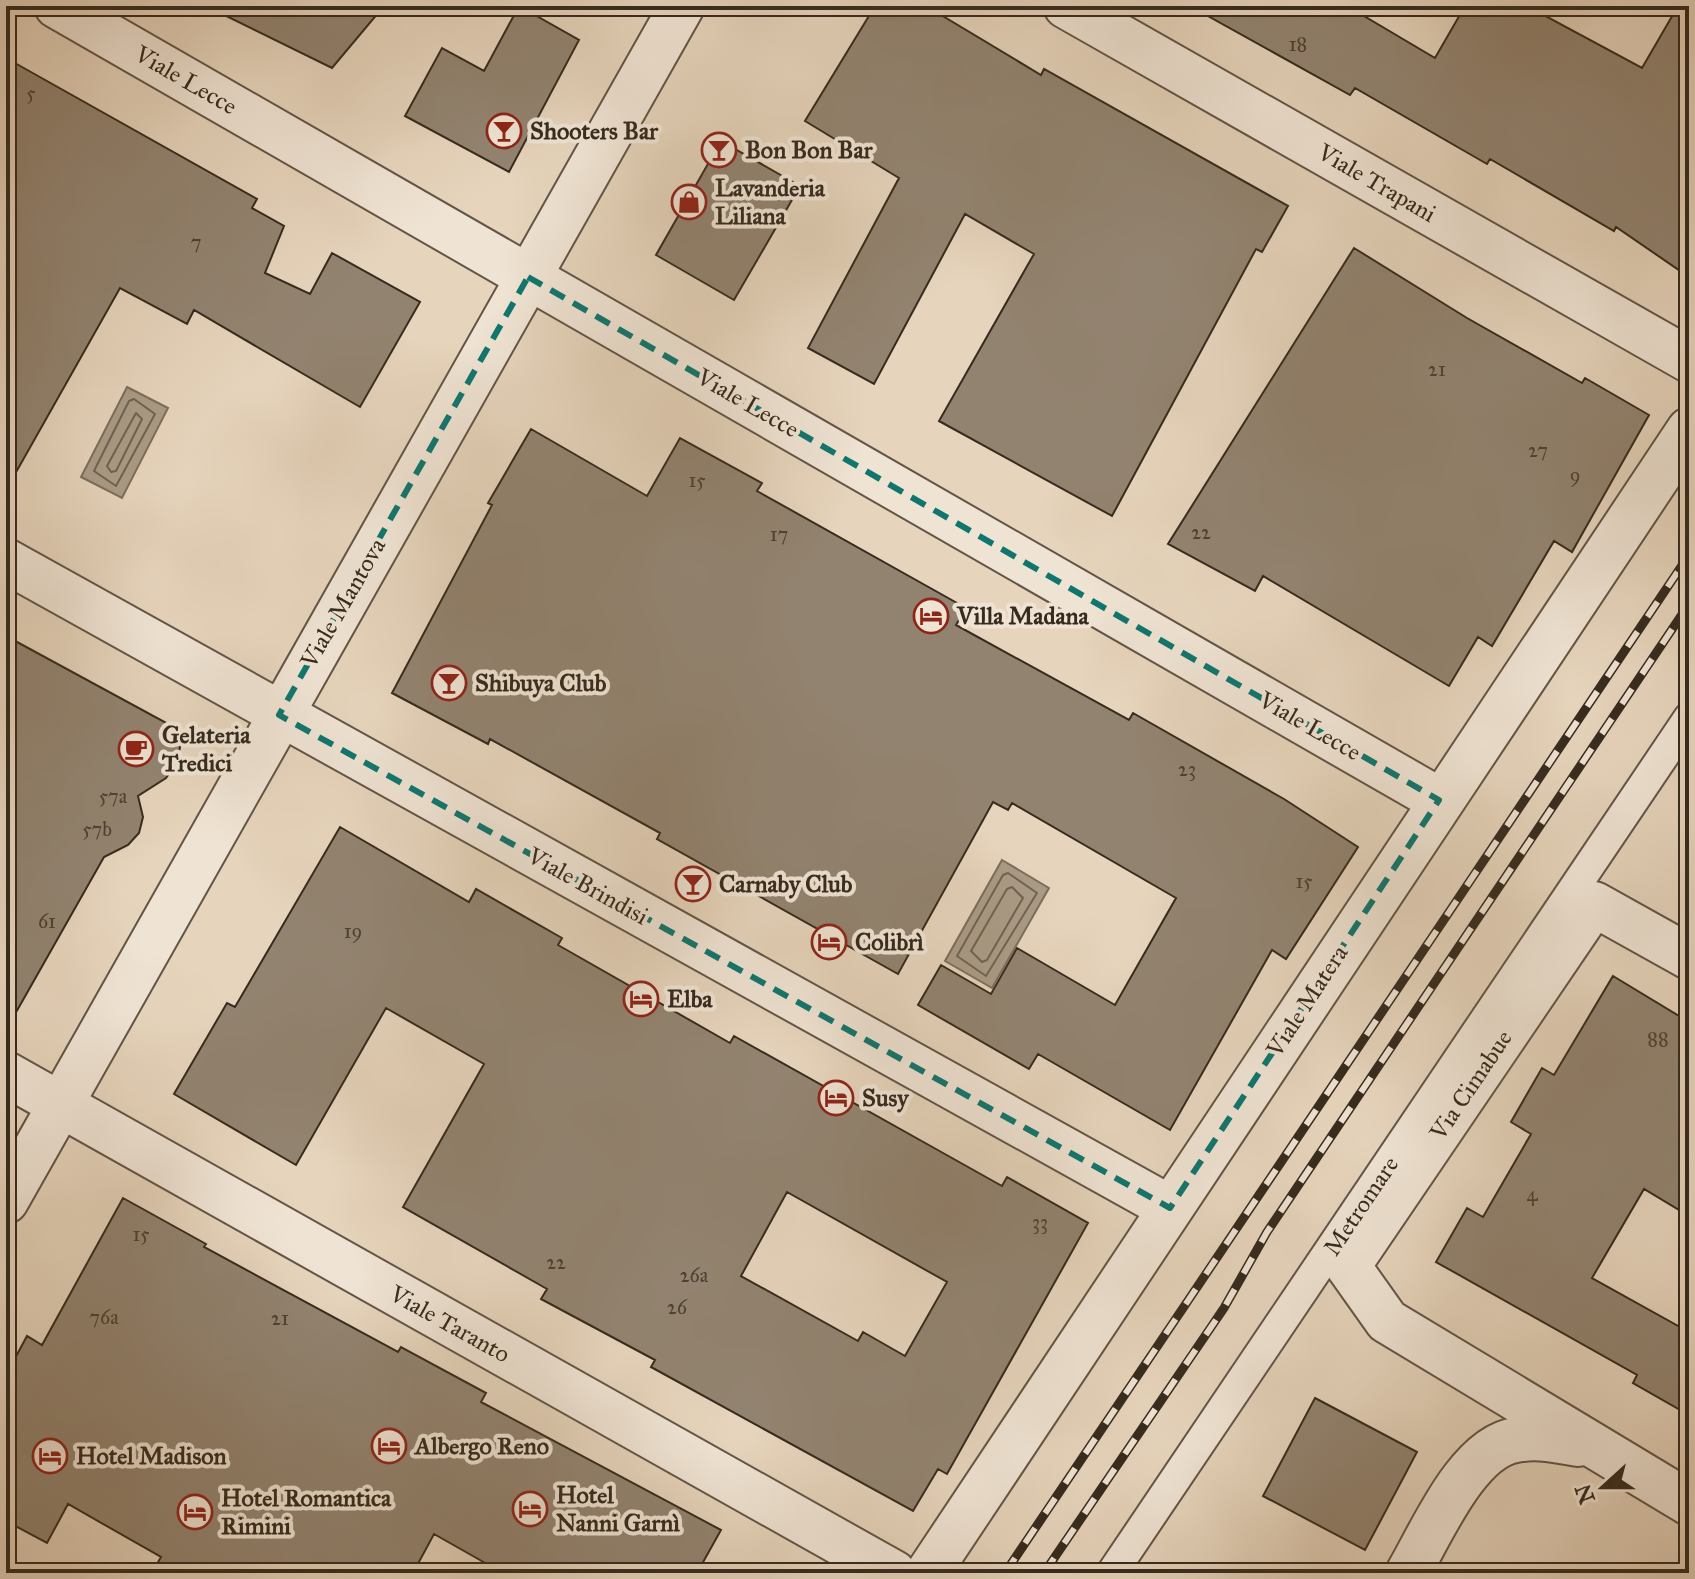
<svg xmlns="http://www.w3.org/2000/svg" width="1695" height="1579" font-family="'IM FELL Great Primer',serif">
<rect width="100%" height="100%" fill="#e6d4bc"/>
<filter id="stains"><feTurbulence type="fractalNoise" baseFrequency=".0025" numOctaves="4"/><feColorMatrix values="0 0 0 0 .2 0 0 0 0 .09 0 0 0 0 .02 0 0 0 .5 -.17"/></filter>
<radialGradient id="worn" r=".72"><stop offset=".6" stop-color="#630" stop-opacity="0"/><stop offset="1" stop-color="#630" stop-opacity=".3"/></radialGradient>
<!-- water -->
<path fill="#aa9b86" stroke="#7c6e5c" stroke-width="2" d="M 127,387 L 168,408 L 122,498 L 81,477 Z
M 1002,860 L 1049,888 L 992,988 L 945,961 Z"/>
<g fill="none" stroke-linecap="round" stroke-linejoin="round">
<!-- shore -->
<path stroke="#706352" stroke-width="2" d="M 134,399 L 155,414 L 116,486 L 94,471 L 129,401 Z
M 136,413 L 142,419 L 116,471 L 111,472 L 107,466 Z
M 1008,873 L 1037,893 L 986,976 L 957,956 L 1003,875 Z
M 1012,887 L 1023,898 L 987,960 L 982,962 L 971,951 L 1007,889 Z"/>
</g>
<!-- building -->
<path fill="#928370" stroke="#362b1e" stroke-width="2" fill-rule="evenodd" d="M 206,6 L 384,6 L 332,68 Z
M 519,6 L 579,40 L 509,172 L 405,116 L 442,48 L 484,71 Z
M 875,6 L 926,6 L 1041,75 L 1044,69 L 1288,206 L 1262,252 L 1256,249 L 1112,516 L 939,421 L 1034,254 L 965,214 L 874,384 L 808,348 L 899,178 L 805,121 Z
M 1190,6 L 1347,6 L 1435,58 L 1465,6 L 1527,6 L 1642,68 L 1678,6 L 1689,6 L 1689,277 L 1616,227 L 1614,231 L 1490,159 L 1487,164 L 1355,88 L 1350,95 Z
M 6,58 L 257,199 L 252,208 L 284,226 L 265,273 L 310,294 L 332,253 L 420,302 L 360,407 L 194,310 L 187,324 L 120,288 L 6,490 Z
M 721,141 L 800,186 L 734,300 L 656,255 Z
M 1354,248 L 1467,318 L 1582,383 L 1585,378 L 1649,415 L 1572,552 L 1554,541 L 1492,646 L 1478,637 L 1449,686 L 1263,576 L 1255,591 L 1168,544 Z
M 531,429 L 647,496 L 680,438 L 762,483 L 757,491 L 966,608 L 956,625 L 1129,720 L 1133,713 L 1284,799 L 1358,847 L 1286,959 L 1272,950 L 1170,1130 L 1038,1054 L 1029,1069 L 918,1005 L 941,965 L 991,994 L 1017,948 L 1115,1005 L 1176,898 L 1012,803 L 1008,810 L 993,802 L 898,974 L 657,839 L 660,833 L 490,739 L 488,744 L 392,693 L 492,505 L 488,503 Z
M 6,636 L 183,732 L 177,762 L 166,778 L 138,796 L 143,817 L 139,833 L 128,845 L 104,857 L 6,1030 Z
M 340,827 L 469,902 L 476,889 L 562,938 L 558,945 L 730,1043 L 734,1036 L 1002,1186 L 1007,1177 L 1088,1223 L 947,1474 L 938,1469 L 913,1511 L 651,1367 L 655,1360 L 541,1299 L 547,1289 L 403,1207 L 484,1064 L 386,1008 L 296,1165 L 174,1094 L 227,1003 L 235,1007 ZM 787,1192 L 947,1282 L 905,1356 L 863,1332 L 858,1341 L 741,1276 Z
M 1613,976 L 1689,1022 L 1689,1216 L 1644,1189 L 1592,1278 L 1689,1332 L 1689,1415 L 1633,1383 L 1637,1375 L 1436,1262 L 1467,1208 L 1483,1217 L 1531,1134 L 1511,1122 L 1542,1068 L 1554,1075 Z
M 123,1198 L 206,1244 L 204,1247 L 398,1352 L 401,1347 L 486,1393 L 481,1402 L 721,1530 L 697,1573 L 503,1573 L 434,1534 L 413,1573 L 152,1573 L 161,1557 L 68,1504 L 47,1543 L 6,1521 L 6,1375 L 27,1336 L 42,1345 Z
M 1315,1398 L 1417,1452 L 1365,1550 L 1263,1496 Z"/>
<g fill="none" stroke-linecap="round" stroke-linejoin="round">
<!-- service casing -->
<g stroke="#625546" stroke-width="34">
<path id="service" d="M 1112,1573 L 1689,718"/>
</g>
<!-- minor casing -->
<g stroke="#625546" stroke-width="48">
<path id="minor" d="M 57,6 L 1439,800
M 1066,6 L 1689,360
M 6,561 L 1170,1208
M 1689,957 L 1594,904 L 1348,1266 L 1387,1321 L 1689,1503
M 6,1074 L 894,1573
M 6,1201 L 682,6
M 928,1573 L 1689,430
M 1408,1573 C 1431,1534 1467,1447 1516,1440 C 1537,1436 1558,1440 1578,1444"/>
</g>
<!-- service -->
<use href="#service" stroke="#efe3d3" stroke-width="30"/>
<!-- minor -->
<use href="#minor" stroke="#efe3d3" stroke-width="44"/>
<!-- rail casing -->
<g stroke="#362b1e" stroke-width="9">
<path id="rail" d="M 1005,1573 L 1689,555
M 1044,1573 L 1224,1308 L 1267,1232 L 1689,604"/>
</g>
<!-- rail -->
<use href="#rail" stroke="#efe3d3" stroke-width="6" stroke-dasharray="18" stroke-linecap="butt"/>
</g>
<!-- marked area -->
<path fill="none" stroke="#0f766e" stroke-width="6" stroke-dasharray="16 10" stroke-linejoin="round" d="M 528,277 L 1439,800 L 1170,1208 L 279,715 Z"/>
<!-- icons -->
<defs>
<g id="bar-ring" transform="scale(1.8)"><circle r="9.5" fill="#efe3d3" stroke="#8f2418" stroke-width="1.5"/><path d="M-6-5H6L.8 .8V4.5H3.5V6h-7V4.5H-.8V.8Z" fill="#8f2418"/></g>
<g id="shop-ring" transform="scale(1.8)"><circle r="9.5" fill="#efe3d3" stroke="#8f2418" stroke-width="1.5"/><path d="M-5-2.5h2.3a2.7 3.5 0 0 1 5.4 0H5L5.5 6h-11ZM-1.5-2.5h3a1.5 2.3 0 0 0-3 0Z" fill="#8f2418"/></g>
<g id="hotel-ring" transform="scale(1.8)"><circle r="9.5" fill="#efe3d3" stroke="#8f2418" stroke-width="1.5"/><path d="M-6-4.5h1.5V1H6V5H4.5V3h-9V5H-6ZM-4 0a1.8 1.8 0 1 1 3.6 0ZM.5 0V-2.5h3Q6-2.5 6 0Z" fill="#8f2418"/></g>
<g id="cafe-ring" transform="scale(1.8)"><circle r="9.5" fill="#efe3d3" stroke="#8f2418" stroke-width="1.5"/><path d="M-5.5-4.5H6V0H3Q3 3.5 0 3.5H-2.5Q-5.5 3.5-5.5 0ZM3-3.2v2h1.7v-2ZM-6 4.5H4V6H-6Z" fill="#8f2418"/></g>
</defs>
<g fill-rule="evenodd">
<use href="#bar-ring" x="504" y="131"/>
<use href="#bar-ring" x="719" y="150"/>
<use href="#shop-ring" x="689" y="202"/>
<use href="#hotel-ring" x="931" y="616"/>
<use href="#bar-ring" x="449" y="683"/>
<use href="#cafe-ring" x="136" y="749"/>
<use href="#bar-ring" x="693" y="884"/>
<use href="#hotel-ring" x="829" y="942"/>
<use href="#hotel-ring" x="641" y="999"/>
<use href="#hotel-ring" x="836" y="1098"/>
<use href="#hotel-ring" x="389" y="1446"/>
<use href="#hotel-ring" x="50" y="1456"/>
<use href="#hotel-ring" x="530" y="1509"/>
<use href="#hotel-ring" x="195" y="1512"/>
</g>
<g text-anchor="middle" stroke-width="8" stroke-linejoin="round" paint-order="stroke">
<!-- number labels -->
<g font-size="20" fill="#4d4132">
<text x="1298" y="51">18</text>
<text x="31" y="100">5</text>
<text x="196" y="249">7</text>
<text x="1437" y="376">21</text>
<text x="1538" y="457">27</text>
<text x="1575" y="482">9</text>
<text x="697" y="487">15</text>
<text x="1201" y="539">22</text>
<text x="779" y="541">17</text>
<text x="1187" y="776">23</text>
<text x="113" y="803">57a</text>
<text x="97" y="836">57b</text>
<text x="1304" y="888">15</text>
<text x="47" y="928">61</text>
<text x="353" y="938">19</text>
<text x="1658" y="1046">88</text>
<text x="1532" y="1201">4</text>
<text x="1040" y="1229">33</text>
<text x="141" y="1241">15</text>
<text x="556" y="1269">22</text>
<text x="694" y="1282">26a</text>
<text x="677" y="1314">26</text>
<text x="104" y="1324">76a</text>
<text x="280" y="1325">21</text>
</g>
<!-- street labels -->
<g font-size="24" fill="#362b1e" stroke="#efe3d3">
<text transform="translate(186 80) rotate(30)" y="8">Viale Lecce</text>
<text transform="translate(1377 183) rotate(30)" y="8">Viale Trapani</text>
<text transform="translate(748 403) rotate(30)" y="8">Viale Lecce</text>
<text transform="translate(343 603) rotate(-60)" y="8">Viale Mantova</text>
<text transform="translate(1310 726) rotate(30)" y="8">Viale Lecce</text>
<text transform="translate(588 886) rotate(29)" y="8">Viale Brindisi</text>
<text transform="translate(1307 1001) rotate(-57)" y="8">Viale Matera</text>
<text transform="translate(1471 1085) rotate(-56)" y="8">Via Cimabue</text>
<text transform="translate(1361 1206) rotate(-56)" y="8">Metromare</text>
<text transform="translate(450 1324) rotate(29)" y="8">Viale Taranto</text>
</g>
<!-- poi labels -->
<g font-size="24" font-weight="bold" fill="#362b1e" stroke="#efe3d3" text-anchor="start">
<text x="530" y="139">Shooters Bar</text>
<text x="745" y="158">Bon Bon Bar</text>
<text x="715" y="196">Lavanderia<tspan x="715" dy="28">Liliana</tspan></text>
<text x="957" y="624">Villa Madana</text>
<text x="475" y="691">Shibuya Club</text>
<text x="162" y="743">Gelateria<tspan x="162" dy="28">Tredici</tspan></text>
<text x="719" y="892">Carnaby Club</text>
<text x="855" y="950">Colibrì</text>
<text x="667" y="1007">Elba</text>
<text x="862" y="1106">Susy</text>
<text x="415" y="1454">Albergo Reno</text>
<text x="76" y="1464">Hotel Madison</text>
<text x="556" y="1503">Hotel<tspan x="556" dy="28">Nanni Garnì</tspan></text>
<text x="221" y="1506">Hotel Romantica<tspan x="221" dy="28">Rimini</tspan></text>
</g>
</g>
<!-- margin -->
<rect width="1695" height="1579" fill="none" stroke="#e6d4bc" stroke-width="32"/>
<rect x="8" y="8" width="1679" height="1563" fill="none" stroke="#362b1e" stroke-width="4"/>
<rect x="16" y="16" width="1663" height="1547" fill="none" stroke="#362b1e" stroke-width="2"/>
<!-- north arrow -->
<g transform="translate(1603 1487) rotate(249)" stroke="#efe3d3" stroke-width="6" paint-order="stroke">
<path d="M0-6L14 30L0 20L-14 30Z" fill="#362b1e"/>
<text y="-12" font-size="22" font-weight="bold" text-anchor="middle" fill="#362b1e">N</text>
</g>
<rect width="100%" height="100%" filter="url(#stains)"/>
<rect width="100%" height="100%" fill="url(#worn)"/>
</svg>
